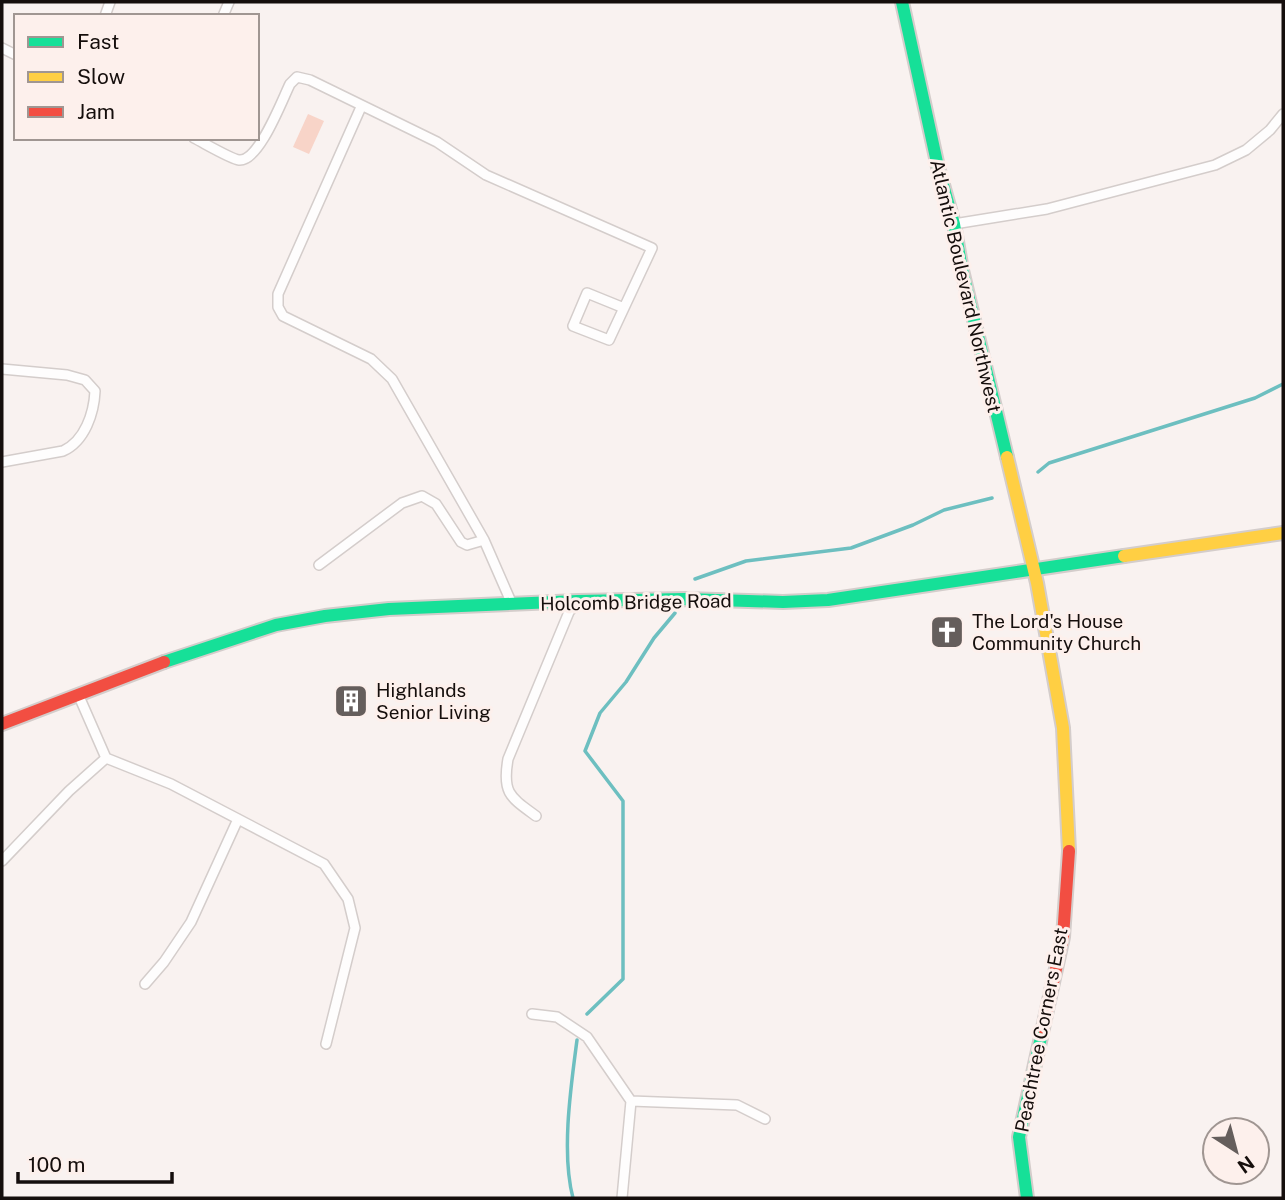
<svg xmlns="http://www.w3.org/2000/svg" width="1285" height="1200" font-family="'Public Sans',sans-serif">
<rect width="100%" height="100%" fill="#f9f2f0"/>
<!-- green -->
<path fill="#f8d4c8" d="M 308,114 L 324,121 L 309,154 L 293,147 Z"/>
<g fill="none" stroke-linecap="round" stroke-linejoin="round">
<!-- stream -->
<path stroke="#6dbfc0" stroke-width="3.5" d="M 1038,472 L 1049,463 L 1255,398 L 1283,384
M 695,579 L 746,561 L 851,548 L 913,525 L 944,510 L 992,498
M 587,1014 L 623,979 L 623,801 L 585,751 L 600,713 L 626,682 L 654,638 L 675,613
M 573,1198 C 561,1153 571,1086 577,1040"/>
<!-- street casing -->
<g stroke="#d4cdcb" stroke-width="12">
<path id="street" d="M 105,16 L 110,2
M 223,16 L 229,2
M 2,48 L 16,55
M 361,107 L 278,294 L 278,307 L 283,316 L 371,359 L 392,379 L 484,540 L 512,604
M 194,138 C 204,143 231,159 239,160 C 259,162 282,100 290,84 L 297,77 L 310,80 L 437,142 L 486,175 L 652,248 L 609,340 L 573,326 L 587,293 L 624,308
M 954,224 L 1047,209 L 1215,165 L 1246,150 L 1270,130 L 1283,114
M 2,369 L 67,375 L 85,380 L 95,391 C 94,413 85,441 63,451 L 2,462
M 319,565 L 402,503 L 422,496 L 436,504 L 461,542 L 467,545 L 484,540
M 78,694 L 106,758 L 171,784 L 324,864 L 348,899 L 355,928 L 326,1044
M 536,816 C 510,797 502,793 508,759 L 569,612 L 578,601
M 2,861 L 69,791 L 106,758
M 145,984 L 164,962 L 191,922 L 238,819
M 532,1014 L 557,1017 L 587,1037 L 631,1101 L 622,1198
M 631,1101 L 737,1105 L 765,1119"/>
</g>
<!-- fast casing -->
<g stroke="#d4cdcb" stroke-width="16">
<path id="fast" d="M 902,2 L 938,167 L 954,224 L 962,270 L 1007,457
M 164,662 L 276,625 L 325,616 L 389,609 L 578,601 L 685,599 L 783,602 L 828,600 L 1124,556
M 1027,1198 L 1019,1137 L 1043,1028"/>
</g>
<!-- slow casing -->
<g stroke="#d4cdcb" stroke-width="16">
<path id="slow" d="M 1007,457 L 1037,583 L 1063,728 L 1069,851
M 1124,556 L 1283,533"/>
</g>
<!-- jam casing -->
<g stroke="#d4cdcb" stroke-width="16">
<path id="jam" d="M 2,724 L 164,662
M 1043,1028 L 1063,937 L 1069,851"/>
</g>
<!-- street -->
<use href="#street" stroke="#fefdfd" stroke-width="9"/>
<!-- fast -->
<use href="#fast" stroke="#16e098" stroke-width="12"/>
<!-- slow -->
<use href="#slow" stroke="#ffcf43" stroke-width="12"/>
<!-- jam -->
<use href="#jam" stroke="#f24e42" stroke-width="12"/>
</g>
<!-- icons -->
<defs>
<g id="church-square" transform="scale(1.75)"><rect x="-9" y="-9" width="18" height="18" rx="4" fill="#655e5c" stroke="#fdf0ec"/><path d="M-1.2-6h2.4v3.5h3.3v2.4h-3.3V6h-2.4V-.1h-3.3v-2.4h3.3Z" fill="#fff"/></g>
<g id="building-square" transform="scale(1.75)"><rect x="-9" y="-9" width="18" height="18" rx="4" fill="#655e5c" stroke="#fdf0ec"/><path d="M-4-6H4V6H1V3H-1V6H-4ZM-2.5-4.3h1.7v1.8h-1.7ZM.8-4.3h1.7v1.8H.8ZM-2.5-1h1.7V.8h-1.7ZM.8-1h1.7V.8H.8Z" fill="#fff"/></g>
</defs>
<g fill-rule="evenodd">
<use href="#church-square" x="947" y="632"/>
<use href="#building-square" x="351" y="701"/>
</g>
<g text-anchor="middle" stroke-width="6" stroke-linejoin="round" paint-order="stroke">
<!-- street labels -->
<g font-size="19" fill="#150e0c" stroke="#fdf0ec">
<text transform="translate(966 286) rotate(77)" y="7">Atlantic Boulevard Northwest</text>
<text transform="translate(636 602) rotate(-1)" y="7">Holcomb Bridge Road</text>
<text transform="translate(1041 1030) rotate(-79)" y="7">Peachtree Corners East</text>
</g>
<!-- poi labels -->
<g font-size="19" fill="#150e0c" stroke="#fdf0ec" text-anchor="start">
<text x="972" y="628">The Lord's House<tspan x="972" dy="22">Community Church</tspan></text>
<text x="376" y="697">Highlands<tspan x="376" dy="22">Senior Living</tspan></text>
</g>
</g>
<!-- border -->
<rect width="1285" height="1200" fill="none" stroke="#150e0c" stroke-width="7"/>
<!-- legend -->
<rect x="14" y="14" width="245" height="126" fill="#fdf0ec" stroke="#a09692" stroke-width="2"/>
<rect x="28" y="37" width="35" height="10" fill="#16e098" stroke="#a09692" stroke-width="2"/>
<text x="77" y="49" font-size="21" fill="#150e0c">Fast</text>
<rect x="28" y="72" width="35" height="10" fill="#ffcf43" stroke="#a09692" stroke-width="2"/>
<text x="77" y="84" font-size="21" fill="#150e0c">Slow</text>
<rect x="28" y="107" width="35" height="10" fill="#f24e42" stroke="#a09692" stroke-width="2"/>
<text x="77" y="119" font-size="21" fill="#150e0c">Jam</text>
<!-- north arrow -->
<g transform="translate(1236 1151) rotate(144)"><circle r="33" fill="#fdf0ec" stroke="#a09692" stroke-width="2"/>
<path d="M0-5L12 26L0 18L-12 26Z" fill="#655e5c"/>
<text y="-10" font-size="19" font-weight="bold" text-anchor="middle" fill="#150e0c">N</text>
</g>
<!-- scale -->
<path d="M18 1172v10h154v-10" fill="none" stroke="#150e0c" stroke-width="3.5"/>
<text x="28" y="1172" font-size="21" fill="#150e0c" stroke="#fdf0ec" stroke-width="5" paint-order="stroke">100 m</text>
</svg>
